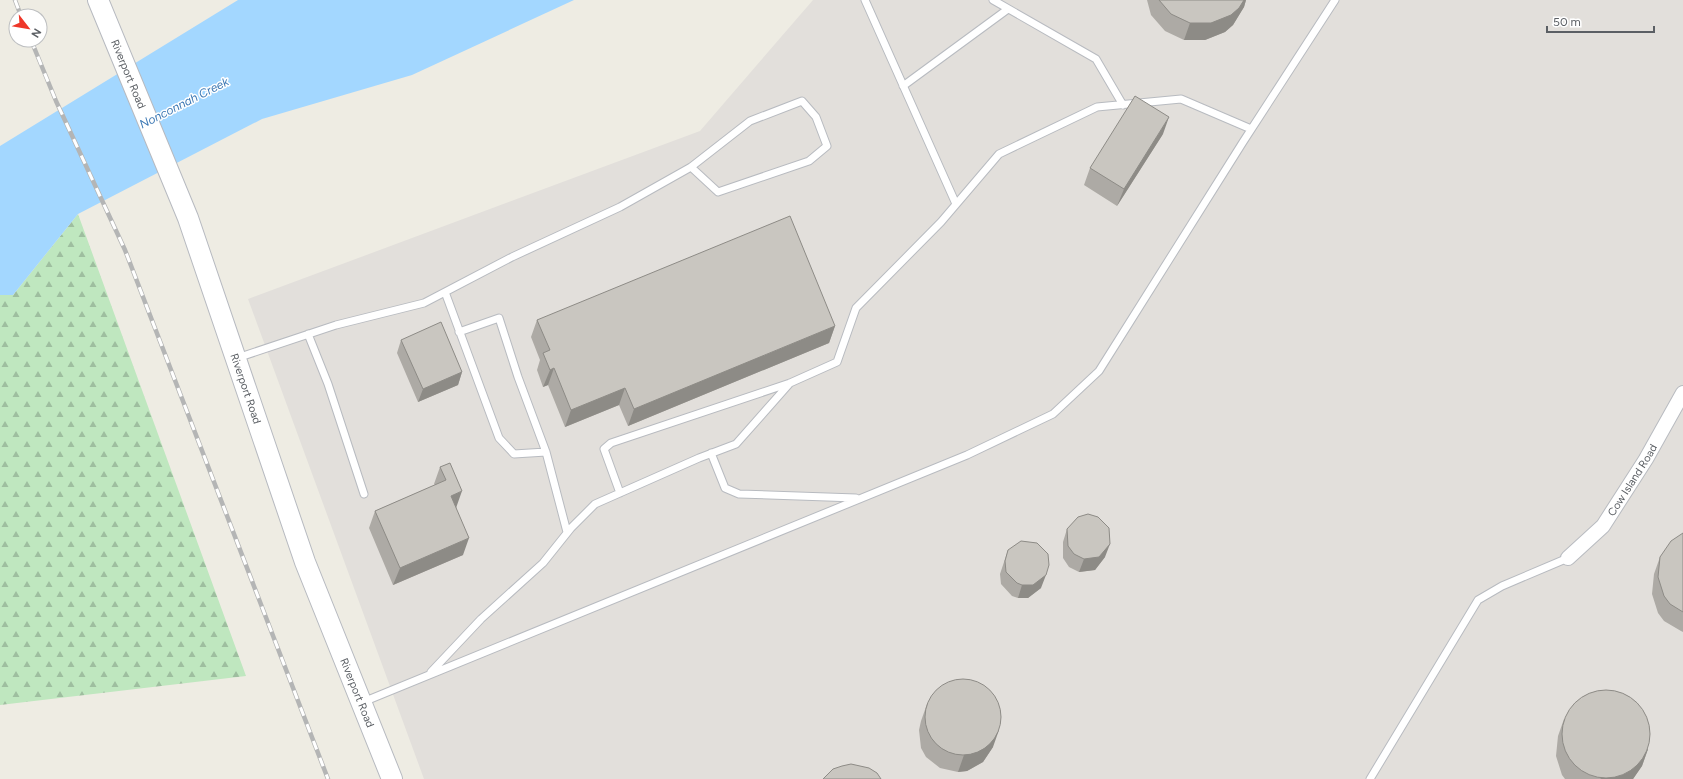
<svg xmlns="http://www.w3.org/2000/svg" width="1683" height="779" font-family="Figtree,sans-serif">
<defs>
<pattern id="forest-firs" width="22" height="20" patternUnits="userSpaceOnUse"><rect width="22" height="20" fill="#bfe7bf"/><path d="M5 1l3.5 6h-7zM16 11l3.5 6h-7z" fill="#9ebe9f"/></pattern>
</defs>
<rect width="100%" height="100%" fill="#eeece3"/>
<!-- industrial -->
<path fill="#e2dfdb" d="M 813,0 L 1683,0 L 1683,779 L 424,779 L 248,299 L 700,131 Z"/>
<!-- forest -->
<path fill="url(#forest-firs)" d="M 78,214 L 246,676 L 0,705 L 0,295 L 13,295 Z"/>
<!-- water -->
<path fill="#a3d7ff" d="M 238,0 L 574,0 L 412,75 L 262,119 L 78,214 L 13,295 L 0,295 L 0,146 Z"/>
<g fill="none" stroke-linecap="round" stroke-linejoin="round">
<!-- lane casing -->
<g stroke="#b8bbc0" stroke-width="9">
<path id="lane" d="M 865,0 L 956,204
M 993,0 L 1096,59 L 1123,105
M 903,86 L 1008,9
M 445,292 L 499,438 L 514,454 L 546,452
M 459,332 L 499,318 L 518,377 L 546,452 L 567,532
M 308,334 L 328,384 L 364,494
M 237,358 L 336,325 L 424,303 L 512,257 L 620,207 L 691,167 L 750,121 L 802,101 L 816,117 L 827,146 L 809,161 L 718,192 L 691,167
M 711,453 L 725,488 L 739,494 L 856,498
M 620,493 L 604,449 L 611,443 L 790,383 L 837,362 L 856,308 L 941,222 L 999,154 L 1097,107 L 1181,99 L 1251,129
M 431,672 L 481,619 L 543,563 L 571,528 L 595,504 L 699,458 L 736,444 L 790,383
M 363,702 L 967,455 L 1053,414 L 1099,371 L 1243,142 L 1335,0
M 1370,779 L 1478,600 L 1502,586 L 1568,558"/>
</g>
<!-- street casing -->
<g stroke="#b8bbc0" stroke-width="16">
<g id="street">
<path id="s1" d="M 1568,558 L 1603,526 L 1646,459 L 1683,393"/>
</g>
</g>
<!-- secondary casing -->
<g stroke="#b7bac0" stroke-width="22">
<g id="secondary">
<path id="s2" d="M 98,0 L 188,218 L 305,562 L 392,779"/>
</g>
</g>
<!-- lane -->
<use href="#lane" stroke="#fff" stroke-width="7"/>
<!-- street -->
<use href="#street" stroke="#fff" stroke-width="14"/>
<!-- secondary -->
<use href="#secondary" stroke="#fff" stroke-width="20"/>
<!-- rail casing -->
<g stroke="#b4b5b5" stroke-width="4.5">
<path id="rail" d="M 15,0 L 21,16
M 31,40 L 56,101 L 125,250 L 328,779"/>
</g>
<!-- rail -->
<use href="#rail" stroke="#fff" stroke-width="3" stroke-dasharray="9" stroke-linecap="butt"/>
</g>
<!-- wall -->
<path fill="#adaaa5" d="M 1147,0 L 1246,0 L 1244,7 L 1233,25 L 1225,32 L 1205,40 L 1184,40 L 1165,31 L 1151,15 Z
M 1163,134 L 1117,206 L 1084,185 L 1090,168 Z
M 537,320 L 835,326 L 829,343 L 628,426 L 619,405 L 565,427 L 548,385 L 543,387 L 537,370 L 540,360 L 531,337 Z
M 401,340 L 462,372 L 458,385 L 418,402 L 397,353 Z
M 450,463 L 463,555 L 393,585 L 369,528 L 375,511 L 435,485 L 434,484 L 440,467 Z
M 1067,529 L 1105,557 L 1095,570 L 1079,572 L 1069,567 L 1063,558 L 1063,542 Z
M 1683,533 L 1683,632 L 1681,631 L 1664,621 L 1658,613 L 1652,594 L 1654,574 L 1660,557 Z
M 1008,550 L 1041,588 L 1028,598 L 1018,598 L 1012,596 L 1001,584 L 1000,574 Z
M 927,704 L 993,747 L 983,762 L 967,771 L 958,772 L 940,768 L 926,757 L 921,748 L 919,730 L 921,721 Z
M 1564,719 L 1648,749 L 1642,766 L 1633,779 L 1565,779 L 1562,775 L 1556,756 L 1558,736 Z"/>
<!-- shaded-wall -->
<path fill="#8d8b86" d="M 1244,0 L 1246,0 L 1244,7 L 1233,25 L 1225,32 L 1205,40 L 1184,40 L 1190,23 Z
M 1169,117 L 1163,134 L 1117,206 L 1124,189 Z
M 835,326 L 829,343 L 628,426 L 634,409 Z
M 554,368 L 548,385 L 543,387 L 550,370 Z
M 462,372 L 458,385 L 418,402 L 423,389 Z
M 625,388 L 619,405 L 565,427 L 571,410 Z
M 462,491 L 456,508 L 451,496 Z
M 469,538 L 463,555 L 393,585 L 400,568 Z
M 1110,544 L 1105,557 L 1095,570 L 1079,572 L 1084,559 Z
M 1046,575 L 1041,588 L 1028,598 L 1018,598 L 1022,585 Z
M 999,730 L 993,747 L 983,762 L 967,771 L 958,772 L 964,755 Z
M 1648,749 L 1642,766 L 1633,779 L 1600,779 Z"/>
<!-- building -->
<path fill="#c9c6c0" stroke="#8d8b86" d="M 1159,0 L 1244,0 L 1239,8 L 1231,15 L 1211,23 L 1190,23 L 1171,14 Z
M 1135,96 L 1169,117 L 1124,189 L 1090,168 Z
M 790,216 L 835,326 L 634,409 L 625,388 L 571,410 L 554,368 L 550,370 L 543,353 L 550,350 L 537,320 Z
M 441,322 L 462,372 L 423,389 L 401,340 Z
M 450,463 L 462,491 L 451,496 L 469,538 L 400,568 L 375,511 L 446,480 L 440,467 Z
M 1088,514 L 1098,517 L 1109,528 L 1110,544 L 1099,557 L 1084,559 L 1074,554 L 1068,546 L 1067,529 L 1078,517 Z
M 1683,533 L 1683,612 L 1670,604 L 1664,596 L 1658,577 L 1660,557 L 1671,541 Z
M 1021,541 L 1037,543 L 1048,554 L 1049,565 L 1046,575 L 1033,585 L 1022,585 L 1017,583 L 1006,572 L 1005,561 L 1008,550 Z
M925 717a38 38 0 1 1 76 0a38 38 0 1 1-76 0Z
M1562 734a44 44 0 1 1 88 0a44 44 0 1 1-88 0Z
M 851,764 L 869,768 L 877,773 L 881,779 L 823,779 L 833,769 L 842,766 Z"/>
<g text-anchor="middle" stroke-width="3" stroke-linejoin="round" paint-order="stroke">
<!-- street labels -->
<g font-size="11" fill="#5b5f64" stroke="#fff">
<text dy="4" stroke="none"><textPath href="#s2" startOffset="80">Riverport Road</textPath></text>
<text dy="4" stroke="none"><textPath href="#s2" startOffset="416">Riverport Road</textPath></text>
<text dy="4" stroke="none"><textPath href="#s1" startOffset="102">Cow Island Road</textPath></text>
<text dy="4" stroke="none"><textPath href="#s2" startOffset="740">Riverport Road</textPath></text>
</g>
<!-- water labels -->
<g font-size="12" font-style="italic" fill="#3c78b4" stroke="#fff">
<text transform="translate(184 103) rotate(-27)" y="4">Nonconnah Creek</text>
</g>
</g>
<!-- north arrow -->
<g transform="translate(28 28) rotate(121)"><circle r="19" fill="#ffffff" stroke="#bdbfc1"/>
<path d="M0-3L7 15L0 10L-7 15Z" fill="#ee3729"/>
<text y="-6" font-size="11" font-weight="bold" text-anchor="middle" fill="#5b5f64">N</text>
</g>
<!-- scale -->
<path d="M1547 26v6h107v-6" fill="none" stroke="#5b5f64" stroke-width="2"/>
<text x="1553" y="26" font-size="12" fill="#5b5f64" stroke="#ffffff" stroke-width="3" paint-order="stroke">50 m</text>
</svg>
